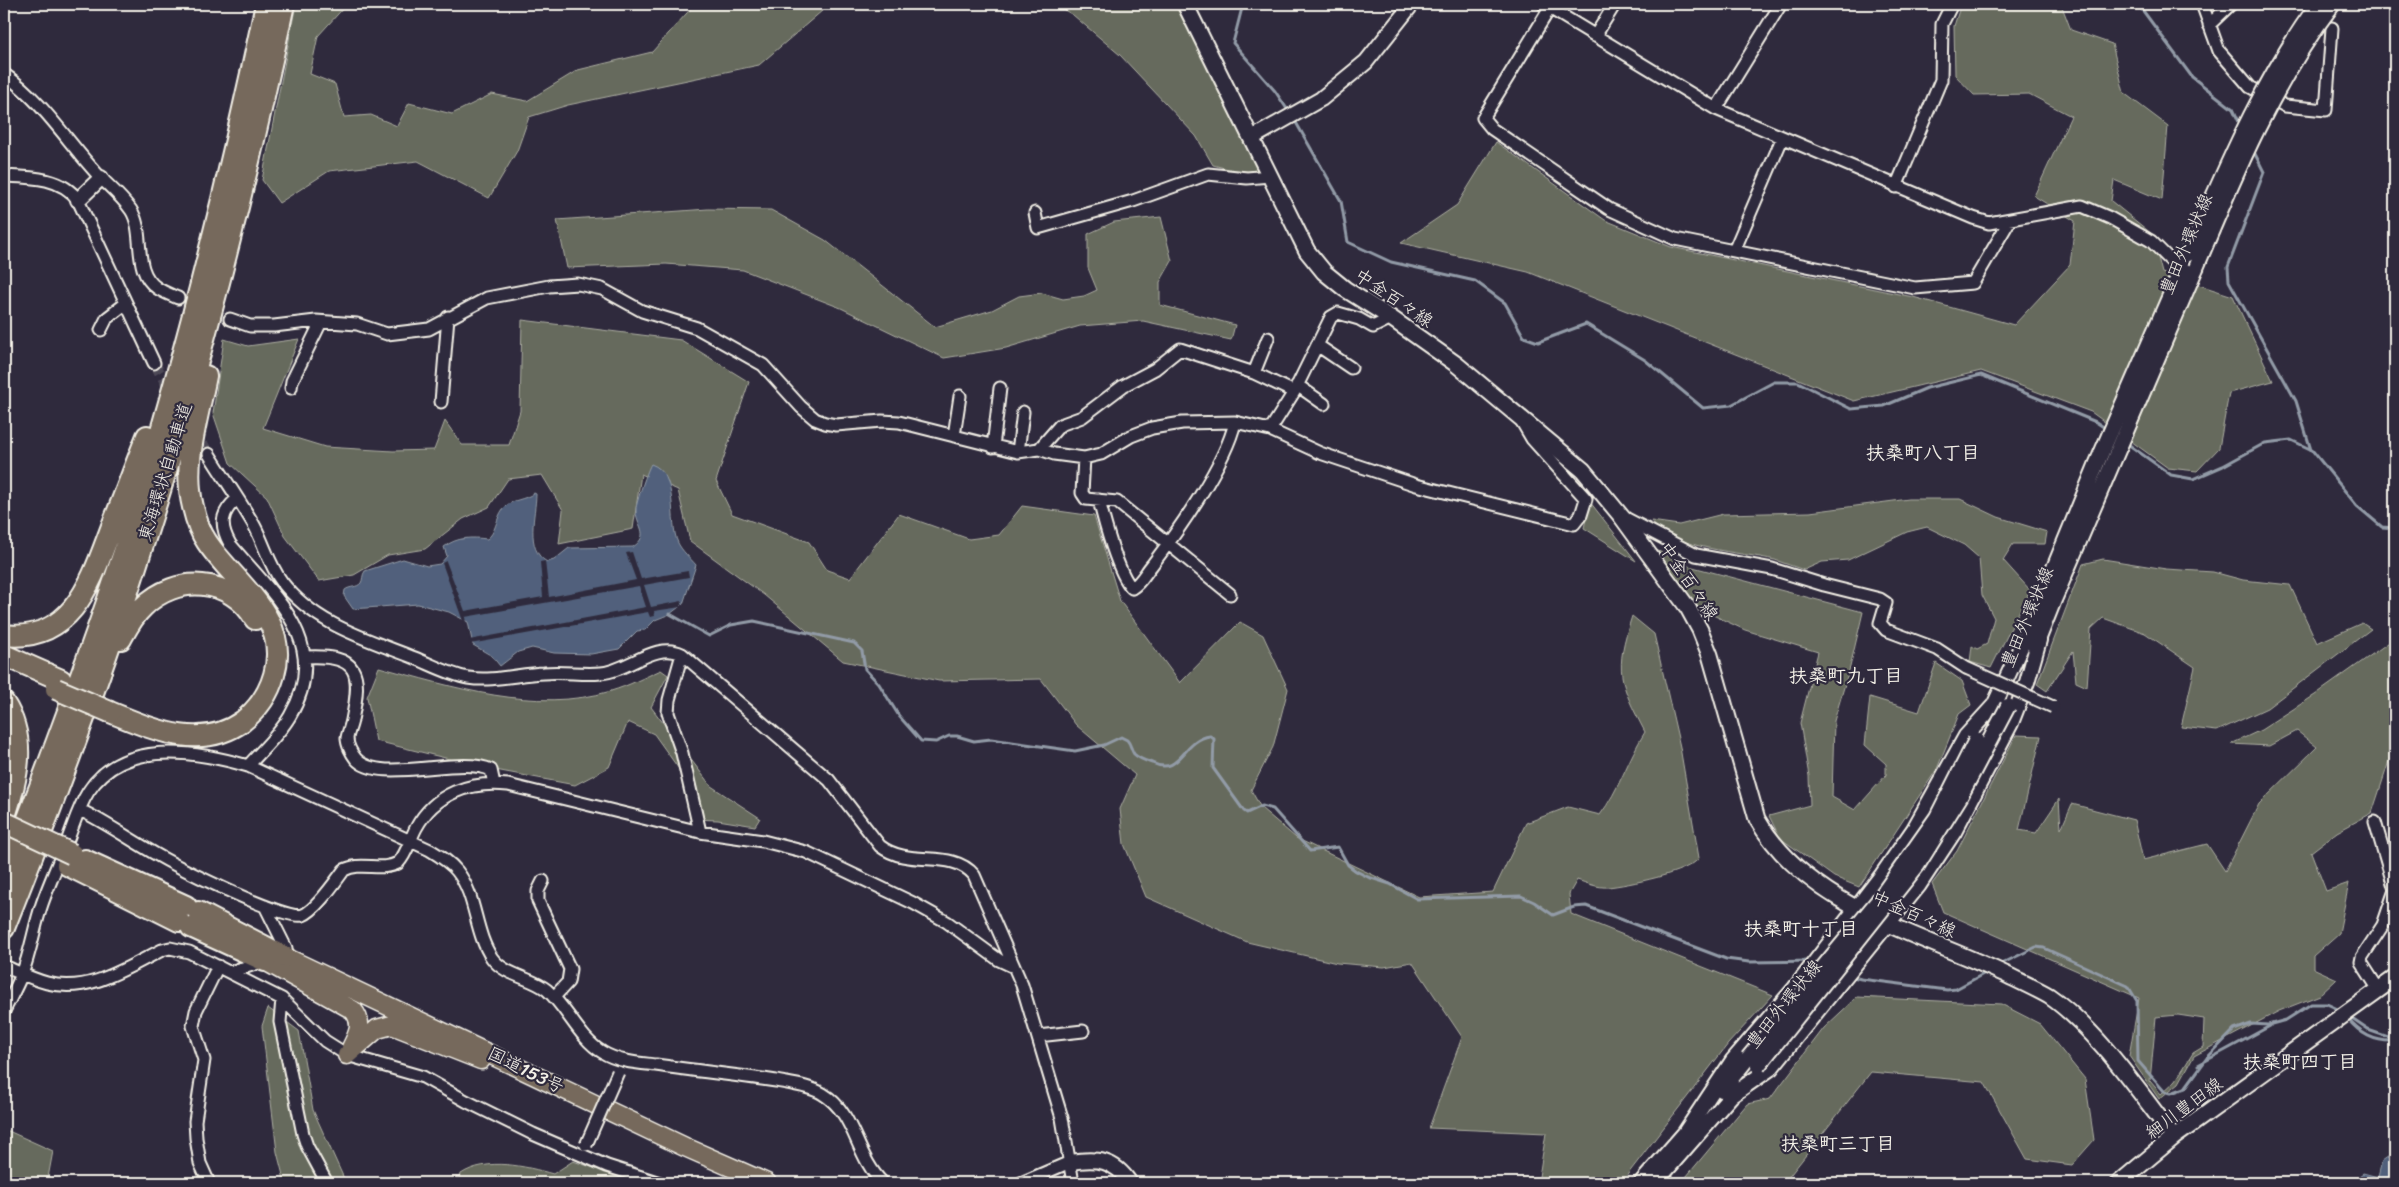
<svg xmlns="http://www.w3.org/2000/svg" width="2399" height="1187" font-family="Sriracha,'Klee One',sans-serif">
<rect width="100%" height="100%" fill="#2f2a3d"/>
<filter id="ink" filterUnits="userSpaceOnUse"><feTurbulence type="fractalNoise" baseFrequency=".02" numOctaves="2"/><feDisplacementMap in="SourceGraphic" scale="10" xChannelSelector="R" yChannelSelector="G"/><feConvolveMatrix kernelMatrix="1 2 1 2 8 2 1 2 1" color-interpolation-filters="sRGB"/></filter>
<g filter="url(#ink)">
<!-- green -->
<path fill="#666b5d" stroke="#adaea2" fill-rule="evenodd" d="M 296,4 L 347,4 L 318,36 L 310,74 L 335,84 L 344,117 L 371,115 L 397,126 L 409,103 L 452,114 L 492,94 L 527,101 L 578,70 L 652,52 L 695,4 L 830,4 L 759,65 L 568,105 L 529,117 L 517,151 L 489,198 L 418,161 L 329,171 L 279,203 L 262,180 Z
M 1054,4 L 1176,4 L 1181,10 L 1258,171 L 1240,172 L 1213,165 L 1196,136 L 1120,55 L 1073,15 Z
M 1961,4 L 2061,4 L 2071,30 L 2112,44 L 2124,93 L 2168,126 L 2162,200 L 2114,180 L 2111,201 L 2152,234 L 2162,273 L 2233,296 L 2273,381 L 2229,393 L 2219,448 L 2197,471 L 2168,468 L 2091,412 L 1981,371 L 1854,401 L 1528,272 L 1401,243 L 1457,205 L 1496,142 L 1605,220 L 1671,247 L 1913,297 L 2014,325 L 2070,265 L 2075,221 L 2034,196 L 2071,116 L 2029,94 L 1974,95 L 1955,75 L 1954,26 Z
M 708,209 L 771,210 L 825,240 L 935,327 L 992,310 L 1019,296 L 1042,293 L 1063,299 L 1084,296 L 1097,290 L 1088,268 L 1088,234 L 1114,222 L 1161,217 L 1172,261 L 1160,282 L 1160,305 L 1235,325 L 1231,340 L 1143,321 L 1080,326 L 1006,348 L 944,358 L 841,308 L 743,270 L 666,264 L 567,268 L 557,220 Z
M 522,320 L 681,340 L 749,382 L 716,481 L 732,514 L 809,542 L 827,570 L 850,578 L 899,514 L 969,539 L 999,535 L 1022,506 L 1094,516 L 1120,601 L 1180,683 L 1240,622 L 1263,635 L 1288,689 L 1273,747 L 1251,790 L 1261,808 L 1296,838 L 1419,897 L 1493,892 L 1526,823 L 1568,807 L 1600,815 C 1619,790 1628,759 1645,732 C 1619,682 1614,671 1632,616 L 1654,634 L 1680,747 L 1699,858 C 1689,873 1627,885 1608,887 C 1598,888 1586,883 1577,880 L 1569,894 L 1571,914 L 1773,995 L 1728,1044 L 1621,1183 L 1538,1183 L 1546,1133 L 1429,1128 L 1462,1037 L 1412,962 L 1384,967 L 1337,963 L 1247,942 L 1146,897 L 1124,844 L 1120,809 L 1135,775 L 1076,725 L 1041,679 L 939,681 L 843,661 L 764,595 L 690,541 L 678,490 L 641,474 L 633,529 L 559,544 L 563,510 L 542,475 L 508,479 L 489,507 L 463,519 L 425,549 L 388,555 L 354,575 L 319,581 L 285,536 L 267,497 L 230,463 L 213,413 L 224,339 L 248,346 L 299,339 L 263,428 L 325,447 L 393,451 L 434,450 L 445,421 L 462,445 L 509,445 L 520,411 Z
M 1909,499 L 1960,499 L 1998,517 L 2047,532 L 2045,544 L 2013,544 L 2003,560 L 2030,590 L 1991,668 L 1970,662 L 1972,646 L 1977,649 L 1987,644 L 1994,618 L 1982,595 L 1979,558 L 1964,545 L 1927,527 L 1907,532 L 1848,560 L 1822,562 L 1804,570 C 1794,567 1785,563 1775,560 C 1742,552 1671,549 1651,521 L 1679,525 L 1723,514 L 1810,512 Z
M 1590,502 L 1636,561 L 1584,528 Z
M 1648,546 L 1689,566 L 1863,612 L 1850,667 L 1834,721 L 1832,797 L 1855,810 L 1886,775 L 1886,764 L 1865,745 L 1870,697 L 1919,712 L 1936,663 L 1962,681 L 1971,705 L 1959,714 L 1937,769 L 1859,887 L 1834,877 L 1780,838 L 1769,816 L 1810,805 L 1809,776 L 1800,723 L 1818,652 L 1745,630 L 1698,608 Z
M 2103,559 L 2166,569 L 2213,572 L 2243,580 L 2290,585 L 2317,643 L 2362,623 L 2371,629 L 2267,708 L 2217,731 L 2181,727 L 2195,667 L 2145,633 L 2103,618 L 2091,629 L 2087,687 L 2076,682 L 2073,651 L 2047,691 L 2037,684 L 2083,564 Z
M 2395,638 L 2395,750 L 2391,755 L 2372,813 L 2337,832 L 2311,852 L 2326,891 L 2349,883 L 2339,933 L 2313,956 L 2313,968 L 2337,979 L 2320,995 L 2279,1011 L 2194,1056 L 2179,1083 L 2159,1099 L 2129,1056 L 2139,998 L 1943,912 L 1932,884 L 1957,851 L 2016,735 L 2041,736 L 2019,830 L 2036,833 L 2059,799 L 2061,829 L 2072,804 L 2134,820 L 2143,860 L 2207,844 L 2225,871 L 2259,804 L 2317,747 L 2297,731 L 2269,746 L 2231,744 L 2261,730 L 2315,695 ZM 2178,1015 L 2204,1019 L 2203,1047 L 2193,1053 L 2176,1080 L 2161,1094 L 2150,1081 L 2156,1017 Z
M 379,667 C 453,687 535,714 611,691 C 628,686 645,677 661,670 L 668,675 L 651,707 L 711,786 L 760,818 L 755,826 L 718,820 L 692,819 L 686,779 L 654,734 L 628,722 L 609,767 L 575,785 L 490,769 L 376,741 L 367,697 Z
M 1857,997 L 2001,1004 L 2040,1024 L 2085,1079 L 2094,1140 L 2072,1165 L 2027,1159 L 1984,1082 L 1871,1072 L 1784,1183 L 1681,1183 L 1747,1104 L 1770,1099 L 1824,1028 Z
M 268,1008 L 299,1031 L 313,1110 L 346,1183 L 285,1183 L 277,1152 L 262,1026 Z
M 4,1129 L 53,1151 L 47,1183 L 4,1183 Z
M 573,1161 L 640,1183 L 459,1183 L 461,1174 C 487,1157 525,1166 553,1174 Z"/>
<!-- water -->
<path fill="#51617b" stroke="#929ba7" d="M 651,464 C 680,474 668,522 678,543 C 682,551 690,558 696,565 L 683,604 L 670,614 L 655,620 L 645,630 L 637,631 L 619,649 L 591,654 L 554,653 L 532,648 L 518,652 L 500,666 L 492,656 L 473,645 L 468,622 L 449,612 L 418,604 L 353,609 L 344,596 L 345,590 C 350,586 357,588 361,583 C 363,580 362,575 365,571 L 403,559 L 427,566 L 440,564 L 447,556 L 444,547 C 457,537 471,537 487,539 C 496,533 496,518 503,509 C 512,498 524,501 534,493 L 536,494 C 536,514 524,549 547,562 L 554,560 L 569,548 L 633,547 C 652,534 635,525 636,509 C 636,503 648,468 651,464 Z
M 2395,1152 L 2395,1183 L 2350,1183 L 2363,1173 L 2378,1177 L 2382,1161 Z"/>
<!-- pier -->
<path fill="#2f2a3d" d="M 632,552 L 641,579 L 688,571 L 689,577 L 644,585 L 651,607 L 682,601 L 681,607 L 654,611 L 655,616 L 650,617 L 648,612 L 470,644 L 469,640 L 646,607 L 639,586 L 465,617 L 468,635 L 442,563 L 446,561 L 465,611 L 543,597 L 540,562 L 545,561 L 549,597 L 636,580 L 626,553 Z"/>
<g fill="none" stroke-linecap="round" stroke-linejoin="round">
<!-- stream -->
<path stroke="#929ba7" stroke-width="3" d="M 1243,4 L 1233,43 L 1275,91 L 1289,112
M 2138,4 L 2192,77 L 2233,109 L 2241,126
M 1294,119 L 1341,201 L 1348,242 L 1391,262 L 1475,281 L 1505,303 L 1524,337 L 1538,342 L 1586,324 L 1645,360 L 1703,408 L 1731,405 L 1774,382 L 1798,382 L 1851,409 L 1884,406 L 1927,388 L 1981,375 L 2096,422 L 2108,430
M 2253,150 L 2264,172 L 2228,267 L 2229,281 L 2296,401 L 2311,450
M 2125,442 L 2171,475 L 2193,479 L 2223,466 L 2265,443 L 2291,440 L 2312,450 L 2357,506 L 2382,527 L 2395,528
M 670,614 L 709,636 L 731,625 L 754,621 L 854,643 L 862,651 L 865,669 L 879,684 L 899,716 L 921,741 L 936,742 L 949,736 L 957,736 L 974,741 L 991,739 L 1075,751 L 1104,745 L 1121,737 L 1127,740 C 1131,744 1131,750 1134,754 C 1139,759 1146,761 1152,763 C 1181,777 1182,740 1210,736 L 1214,739 L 1213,768 L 1244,811 L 1247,813 L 1262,806 L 1273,809 L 1310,851 L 1338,847 L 1348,865 L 1356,871 L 1368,877 L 1390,884 L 1417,899 L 1521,896 L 1534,902 L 1553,915 L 1574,907 L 1586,906 L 1726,959 L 1749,962 L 1811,961
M 1999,965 L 2036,947 L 2044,948 L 2128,986 L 2137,1001 L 2138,1061 L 2164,1091 L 2171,1093 L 2185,1088 L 2207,1058 L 2234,1030 L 2251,1024 L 2268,1025 L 2286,1020 L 2311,1004 L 2327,1004 L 2342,1011
M 1849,976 L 1861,979 L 1947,990 L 1956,989 L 1987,972
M 2349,1017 L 2368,1030 L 2394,1039
M 2347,1018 C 2360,1034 2374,1042 2395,1041
M 2198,1065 L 2270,1026"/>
<!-- minor-tunnel -->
<path stroke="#4d4857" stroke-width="11" stroke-dasharray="11 5.5" stroke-linecap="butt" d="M 178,298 L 230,319
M 154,363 L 172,393
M 194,430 L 209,454"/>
<!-- minor casing -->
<g stroke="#f4f1e8" stroke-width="15">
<path id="minor" d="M 1543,4 L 1716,109 L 1973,218 L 1989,223 L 2082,206 L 2110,218 L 2151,241 L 2172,262 L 2182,267
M 2202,4 L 2219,51 L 2250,87 L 2285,106 L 2326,110 L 2332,28
M 1550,8 L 1483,118 L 1492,129 L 1609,209 L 1675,239 L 1915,288 L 1973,283 L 2010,220
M 2209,25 L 2231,4
M 1595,36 L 1615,4
M 4,74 C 43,101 68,143 100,177 C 111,188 122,197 131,210 C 146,233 131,270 157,288 C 163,292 171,295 178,298
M 1716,109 L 1781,4
M 4,176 C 30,177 62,177 78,200 L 154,363
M 1896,187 L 1941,80 L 1942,24 L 1952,4
M 1035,213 L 1038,228 L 1133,201 L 1208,174 L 1247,178 L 1270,176
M 1734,251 L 1782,139
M 230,319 L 250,326 L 274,326 L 316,321 L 357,324 L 387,334 L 429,329 L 487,298 L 549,286 L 578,284 L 602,289 L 642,311 L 697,328 L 763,365 L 801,407 L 815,419 L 825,423 L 836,425 L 882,421 L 899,422 L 1018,452 L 1039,449 L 1054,454 L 1084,458 L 1101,454 L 1131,436 L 1152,428 L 1182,423 L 1235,422 L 1270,430 L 1320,453 L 1416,485 L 1574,524 L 1581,515 L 1586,499 L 1532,439 L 1522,422
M 101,330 L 107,318 L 125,304
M 1317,345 L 1351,368
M 1254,373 L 1268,338
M 1297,385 L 1324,404
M 291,388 L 292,381 L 321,322
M 441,402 L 448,317
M 1270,430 L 1294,392 L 1331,317 L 1338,313 L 1359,319 L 1373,327 L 1391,318
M 954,436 L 960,396
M 993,447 L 1000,388
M 1039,449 L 1060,425 L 1082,417 L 1123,386 L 1155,369 L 1180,349 L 1254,373 L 1294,392
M 1018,452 L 1023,412
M 209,454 C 224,478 240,501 254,525 C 264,543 269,565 282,582 C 315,625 367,639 415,658 C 432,665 451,675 468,678 C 493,682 519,674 544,673 C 563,671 582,675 601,673 C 628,671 655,641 682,654 L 829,780 L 880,846 C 910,869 951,848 974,875 L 1022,985 L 1062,1118 L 1073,1183
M 1084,458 L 1082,493 L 1086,499 L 1117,502 L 1230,594
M 237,499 C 220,513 220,526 230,544 C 273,595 333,643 290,716 C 279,735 262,750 248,766
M 1099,500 C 1104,521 1118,574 1132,588 C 1140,584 1146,572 1152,565 C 1178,531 1226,463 1235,422
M 1623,517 L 1696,555 L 1772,569 L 1824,585 L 1880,599 L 1886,603 L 1880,623 L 1886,630 L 1937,649 L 1966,668
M 682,654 L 669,700 L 668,713 L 682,753 L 700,832
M 305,657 C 359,654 362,672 352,720 C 351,726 348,732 347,738 C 347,745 352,754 356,759 C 379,785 460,755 491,770 L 494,784
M 80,810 C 107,823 132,841 159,856 C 180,868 285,921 303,915 C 316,910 335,882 344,870 C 361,861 381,872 398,863 C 407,854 410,839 416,828 C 435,793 470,781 508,785 L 700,832 L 763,841 L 806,852 L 913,903 L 947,922 L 999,960 L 1014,967
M 2375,822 L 2395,890 L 2383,925 L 2362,957 L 2361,962 L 2379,990
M 543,881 L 538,891 L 538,901 L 570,969 L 568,982 L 554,997
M 265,906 L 286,948 L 285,957
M 4,966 C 18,972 32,979 47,983 C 89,994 126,968 162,950 L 170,948 L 189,952 L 282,999 L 325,1041 L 347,1055 L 423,1077 L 466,1101 L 533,1134 L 607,1166 L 660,1183
M 230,972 L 265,961
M 282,999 L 280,1022 L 303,1134 L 307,1146 L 327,1183
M 4,1011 C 10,999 17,986 22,974 C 31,951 34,927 42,904 C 49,884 58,864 66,844 C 73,827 78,808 88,792 C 122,738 197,751 248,766 L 430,850 C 440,856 450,862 457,871 C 477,896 474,932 492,958 C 505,976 531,977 547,990 C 567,1008 580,1039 602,1052 C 618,1062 638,1063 656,1065 C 696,1071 736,1075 776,1081 C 791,1084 810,1086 823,1094 C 856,1114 855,1156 883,1183
M 1038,1036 L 1083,1031
M 209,1183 L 200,1163 L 196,1138 L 195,1121 L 204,1060 L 193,1026 L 196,1011 L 218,966
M 1021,1183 L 1070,1162"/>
</g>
<!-- tertiary casing -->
<g stroke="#f4f1e8" stroke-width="18">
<path id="tertiary" d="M 1252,138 L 1321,99 L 1366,62 L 1412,4
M 78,200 L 101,178
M 2035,648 L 2054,600 L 2196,268
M 1992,710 L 2026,636 L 2097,463 L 2188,254
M 1722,1090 L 1748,1058
M 1732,1095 L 1771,1068 L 1919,885 L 1954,832 L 2011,723 L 2027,682 L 2039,640
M 1684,1134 L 1733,1060 L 1795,988 L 1882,875 L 1914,829 L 1966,736 L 1997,702
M 1070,1162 C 1097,1158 1114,1159 1130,1183
M 1641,1183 L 1690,1127
M 1655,1183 L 1737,1089"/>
</g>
<!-- secondary casing -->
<g stroke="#f4f1e8" stroke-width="19">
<path id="secondary" d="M 1185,4 L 1307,251 L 1324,272 L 1345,289 L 1391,318 L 1456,364 L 1583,470 L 1621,516 L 1688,608 L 1700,630 L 1710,655 L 1757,819 C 1808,907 1918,933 2005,974 C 2019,981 2035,988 2049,996 C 2096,1028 2139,1092 2174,1137
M 2119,1183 L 2174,1137 L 2395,978"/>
</g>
<!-- trunk casing -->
<g stroke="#f4f1e8" stroke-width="21">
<path id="trunk" d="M 285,957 L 685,1147 L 767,1183
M 265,961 L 353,1010 C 364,1023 358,1034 351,1048
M 347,1055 L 377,1029 L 392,1025 L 481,1060"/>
</g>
<!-- motorway casing -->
<g stroke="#f4f1e8" stroke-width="24">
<path id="motorway" d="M 4,635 C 74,643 92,579 112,526 C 124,496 135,466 147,436
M 121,639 C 127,628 133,616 143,607 C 176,574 231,577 255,619
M 4,655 L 61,680
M 4,703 C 28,740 17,781 4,819
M 110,712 C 152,729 201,752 243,721 C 258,709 269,693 274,675 C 291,617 235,584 207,542 C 200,532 196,520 193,507 C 182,464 198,418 206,376
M 85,860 L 186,906
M 67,865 L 179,921
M 4,881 C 46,772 87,663 124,552 C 182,372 227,189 266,4
M 198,912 L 285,957
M 191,927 L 265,961
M 4,928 C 53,805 100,680 140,554 C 199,373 245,190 284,4"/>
</g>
<!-- minor -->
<use href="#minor" stroke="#2f2a3d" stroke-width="11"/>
<!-- tertiary -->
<use href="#tertiary" stroke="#2f2a3d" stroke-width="14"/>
<!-- secondary -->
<use href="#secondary" stroke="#2f2a3d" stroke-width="15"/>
<!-- trunk -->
<use href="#trunk" stroke="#76695c" stroke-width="18"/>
<!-- motorway -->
<use href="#motorway" stroke="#76695c" stroke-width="20"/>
<!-- minor-bridge casing -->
<g stroke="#f4f1e8" stroke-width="15" stroke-linecap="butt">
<path id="minor-bridge" d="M 1966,668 L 2053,707
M 586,1145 L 618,1072"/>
</g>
<!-- tertiary-bridge casing -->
<g stroke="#f4f1e8" stroke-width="18" stroke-linecap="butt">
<path id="tertiary-bridge" d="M 2188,254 C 2226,167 2262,80 2318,4
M 2196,268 C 2234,177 2273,83 2333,4
M 1748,1058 L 1877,902 L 1937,817 L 1976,740
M 1758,1066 L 1917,866 L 1960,797 L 2008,706"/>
</g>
<!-- motorway-bridge casing -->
<g stroke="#f4f1e8" stroke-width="24" stroke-linecap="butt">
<path id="motorway-bridge" d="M 56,689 L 110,712
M 4,822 L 72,854"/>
</g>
<!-- minor-bridge -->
<use href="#minor-bridge" stroke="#2f2a3d" stroke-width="11"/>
<!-- tertiary-bridge -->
<use href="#tertiary-bridge" stroke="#2f2a3d" stroke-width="14"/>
<!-- motorway-bridge -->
<use href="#motorway-bridge" stroke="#76695c" stroke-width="20"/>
</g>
</g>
<g text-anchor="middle" stroke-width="4.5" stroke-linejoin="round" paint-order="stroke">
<!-- street labels -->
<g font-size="18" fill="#f4f1e8" stroke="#2f2a3d">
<text transform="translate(2186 244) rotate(-67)" y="6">豊田外環状線</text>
<text transform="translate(1394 298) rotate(34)" y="6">中金百々線</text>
<text transform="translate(165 472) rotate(-73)" y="6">東海環状自動車道</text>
<text transform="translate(1689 581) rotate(56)" y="6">中金百々線</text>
<text transform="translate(2027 617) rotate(-67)" y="6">豊田外環状線</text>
<text transform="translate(1914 914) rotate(24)" y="6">中金百々線</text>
<text transform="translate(1784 1004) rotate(-51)" y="6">豊田外環状線</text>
<text transform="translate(526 1070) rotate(26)" y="6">国道153号</text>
<text transform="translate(2184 1108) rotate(-36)" y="6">細川豊田線</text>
</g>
<!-- neighbourhood labels -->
<g font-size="19" font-weight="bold" fill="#f4f1e8" stroke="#2f2a3d">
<text x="1923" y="459">扶桑町八丁目</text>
<text x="1846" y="682">扶桑町九丁目</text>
<text x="1801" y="935">扶桑町十丁目</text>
<text x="2300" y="1068">扶桑町四丁目</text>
<text x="1838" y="1150">扶桑町三丁目</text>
</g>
</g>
<!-- margin -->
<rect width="2399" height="1187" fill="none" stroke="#2f2a3d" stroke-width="20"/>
<rect x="10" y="10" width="2379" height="1167" fill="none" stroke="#f4f1e8" stroke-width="2" filter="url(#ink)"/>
</svg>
